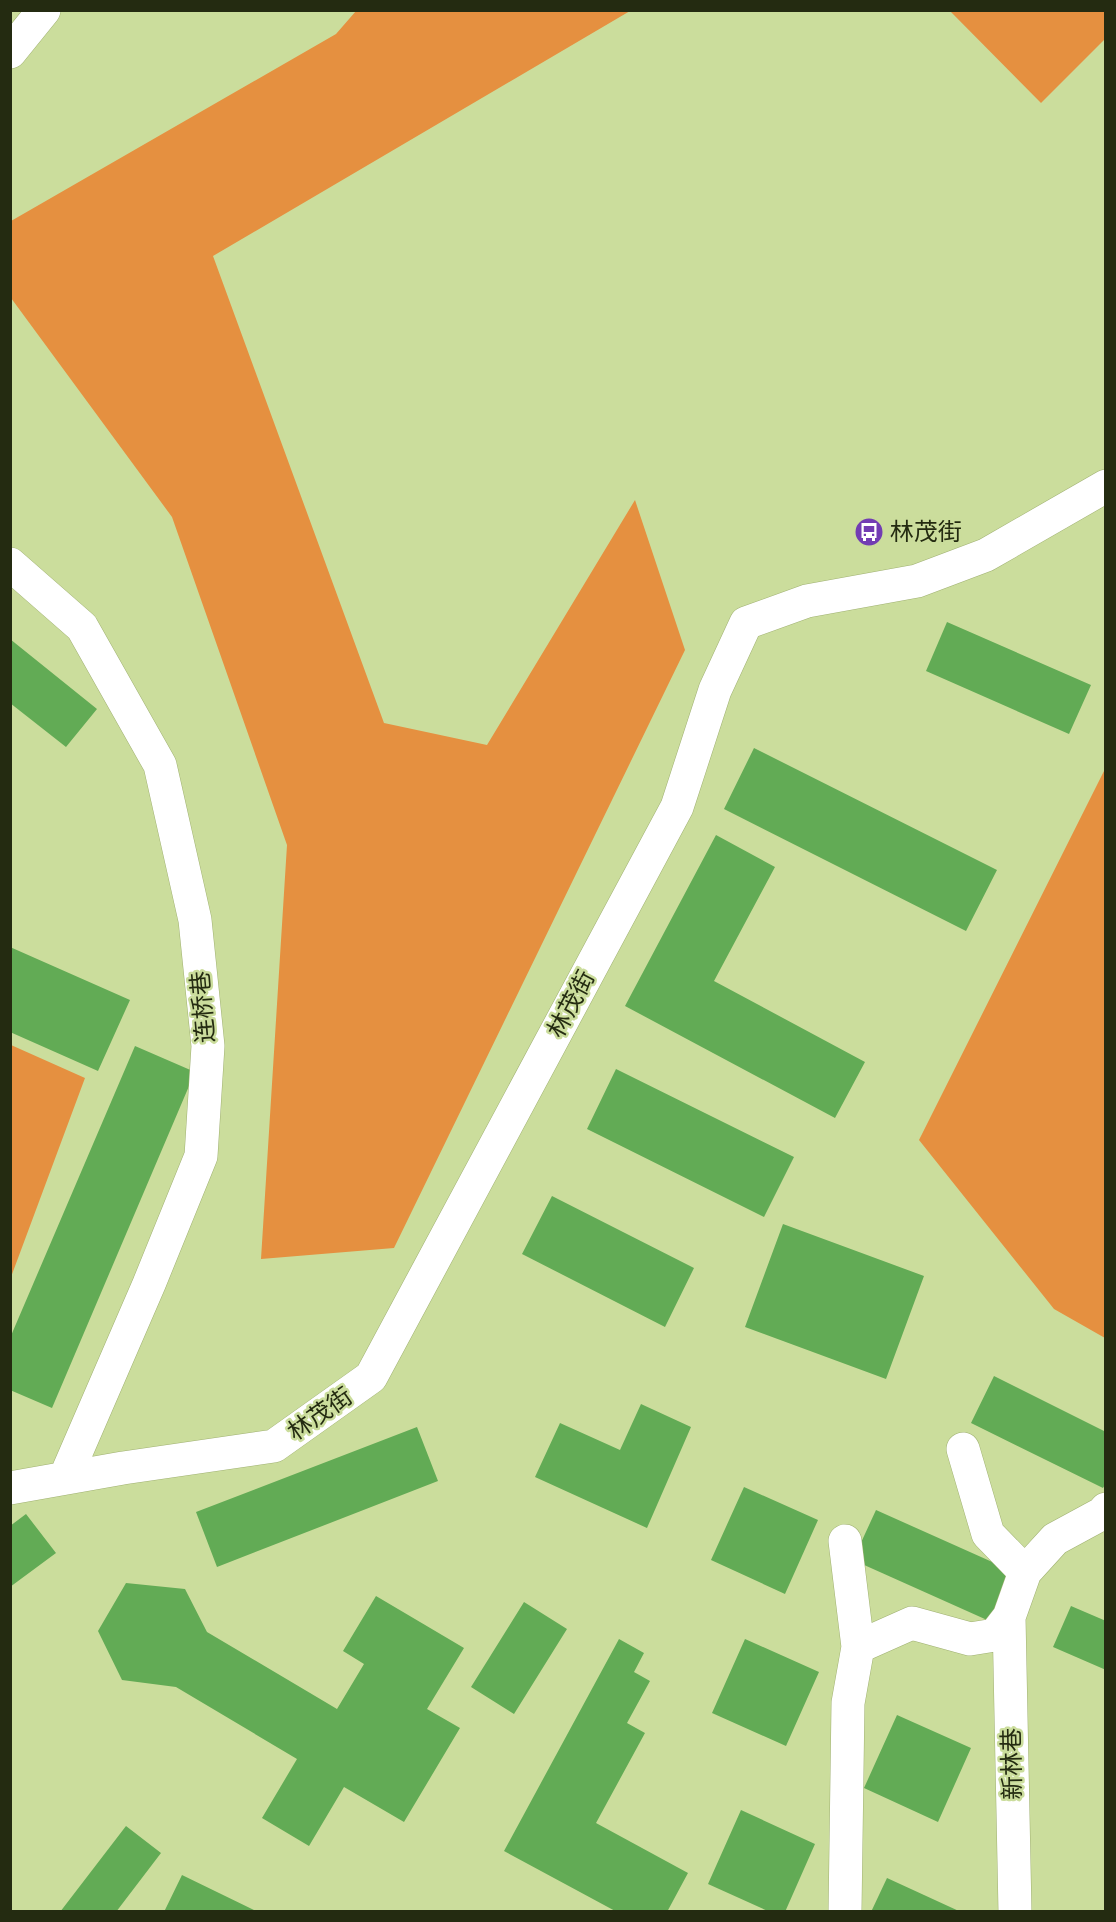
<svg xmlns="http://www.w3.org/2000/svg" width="1116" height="1922" font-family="Jost,'Noto Sans SC',sans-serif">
<rect width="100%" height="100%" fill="#cbdd9c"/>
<!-- green -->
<path fill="#e59040" d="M 356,11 L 630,11 L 213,256 L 384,723 L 487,745 L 635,500 L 685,650 L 394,1248 L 261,1259 L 287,845 L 172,517 L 11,298 L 11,221 L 336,34 Z
M 950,11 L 1105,11 L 1105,39 L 1041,103 Z
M 1105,769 L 1106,1338 L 1105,1338 L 1054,1309 L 919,1140 Z
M 11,1045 L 85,1078 L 11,1277 Z"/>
<!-- building -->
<path fill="#62ab55" d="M 947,622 L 1091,685 L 1069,734 L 926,671 Z
M 10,639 L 97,709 L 66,747 L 10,703 Z
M 754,748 L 997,870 L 966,931 L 724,809 Z
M 716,835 L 775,867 L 714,981 L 865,1062 L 835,1118 L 625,1006 Z
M 10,947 L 130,1000 L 98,1071 L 10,1032 Z
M 135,1046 L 195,1072 L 52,1408 L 10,1390 L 10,1338 Z
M 616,1069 L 794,1157 L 764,1217 L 587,1129 Z
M 552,1196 L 694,1268 L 665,1327 L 522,1254 Z
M 783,1224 L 924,1276 L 886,1379 L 745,1327 Z
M 994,1376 L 1106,1432 L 1106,1483 L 1103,1488 L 971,1423 Z
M 641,1404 L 691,1427 L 647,1528 L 535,1477 L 560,1423 L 620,1450 Z
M 417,1427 L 438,1481 L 217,1567 L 196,1512 Z
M 744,1487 L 818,1520 L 785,1594 L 711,1560 Z
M 876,1510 L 1019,1574 L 996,1624 L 853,1560 Z
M 26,1514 L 56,1553 L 10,1587 L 10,1526 Z
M 126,1583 L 185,1589 L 207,1632 L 337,1709 L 364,1664 L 343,1651 L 376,1596 L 464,1648 L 427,1709 L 460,1728 L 404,1822 L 344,1787 L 309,1846 L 262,1818 L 297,1759 L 176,1687 L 122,1680 L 98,1631 Z
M 524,1602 L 567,1629 L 514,1714 L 471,1687 Z
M 1071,1606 L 1106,1621 L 1106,1670 L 1053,1647 Z
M 619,1639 L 644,1653 L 634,1672 L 650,1681 L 627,1723 L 645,1733 L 596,1823 L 688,1873 L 667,1912 L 617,1912 L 504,1851 Z
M 745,1639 L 819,1672 L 786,1746 L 712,1713 Z
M 897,1715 L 971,1748 L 938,1822 L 864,1788 Z
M 741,1810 L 815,1844 L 785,1912 L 770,1912 L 708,1884 Z
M 126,1826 L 161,1853 L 116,1912 L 60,1912 Z
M 182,1875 L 258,1912 L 164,1912 Z
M 887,1878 L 961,1912 L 871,1912 Z"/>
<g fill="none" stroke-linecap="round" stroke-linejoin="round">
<!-- minor casing -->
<g stroke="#a0b172" stroke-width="34">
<path id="minor" d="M 10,52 L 44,10
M 10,564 L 82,627 L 160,765 L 195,920 L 208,1046 L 201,1156 L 149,1284 L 65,1478
M 963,1449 L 988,1534 L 1025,1572
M 10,1488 L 123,1468 L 274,1446 L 371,1377 L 677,807 L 715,690 L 746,623 L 807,601 L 917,581 L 986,555 L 1106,486
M 845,1541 L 858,1647
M 1009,1617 L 1015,1912
M 845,1912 L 848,1703 L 858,1647 L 912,1623 L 970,1639 L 995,1635 L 1009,1617 L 1025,1572 L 1055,1539 L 1103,1513 L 1106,1509"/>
</g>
<!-- minor -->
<use href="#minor" stroke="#fff" stroke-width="33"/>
</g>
<!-- icons -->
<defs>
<g id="bus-disc" transform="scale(1.5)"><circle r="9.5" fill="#723cb3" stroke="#cbdd9c"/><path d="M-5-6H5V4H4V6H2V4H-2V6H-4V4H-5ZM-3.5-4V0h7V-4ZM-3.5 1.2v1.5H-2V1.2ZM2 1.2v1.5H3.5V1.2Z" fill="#fff"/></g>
</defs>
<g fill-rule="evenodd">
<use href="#bus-disc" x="869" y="532"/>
</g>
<g text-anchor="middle" stroke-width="5" stroke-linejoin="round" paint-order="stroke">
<!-- poi labels -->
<g font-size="24" fill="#242b11" stroke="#cbdd9c" text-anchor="start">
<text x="890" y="540">林茂街</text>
</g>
<!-- street labels -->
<g font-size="24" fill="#242b11" stroke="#cbdd9c">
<text transform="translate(571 1004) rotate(-62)" y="8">林茂街</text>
<text transform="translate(203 1007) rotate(-95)" y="8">连桥巷</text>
<text transform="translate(320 1414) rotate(-35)" y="8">林茂街</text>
<text transform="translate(1012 1764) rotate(-91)" y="8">新林巷</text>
</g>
</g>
<!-- border -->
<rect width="1116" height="1922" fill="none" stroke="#242b11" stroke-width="24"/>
</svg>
